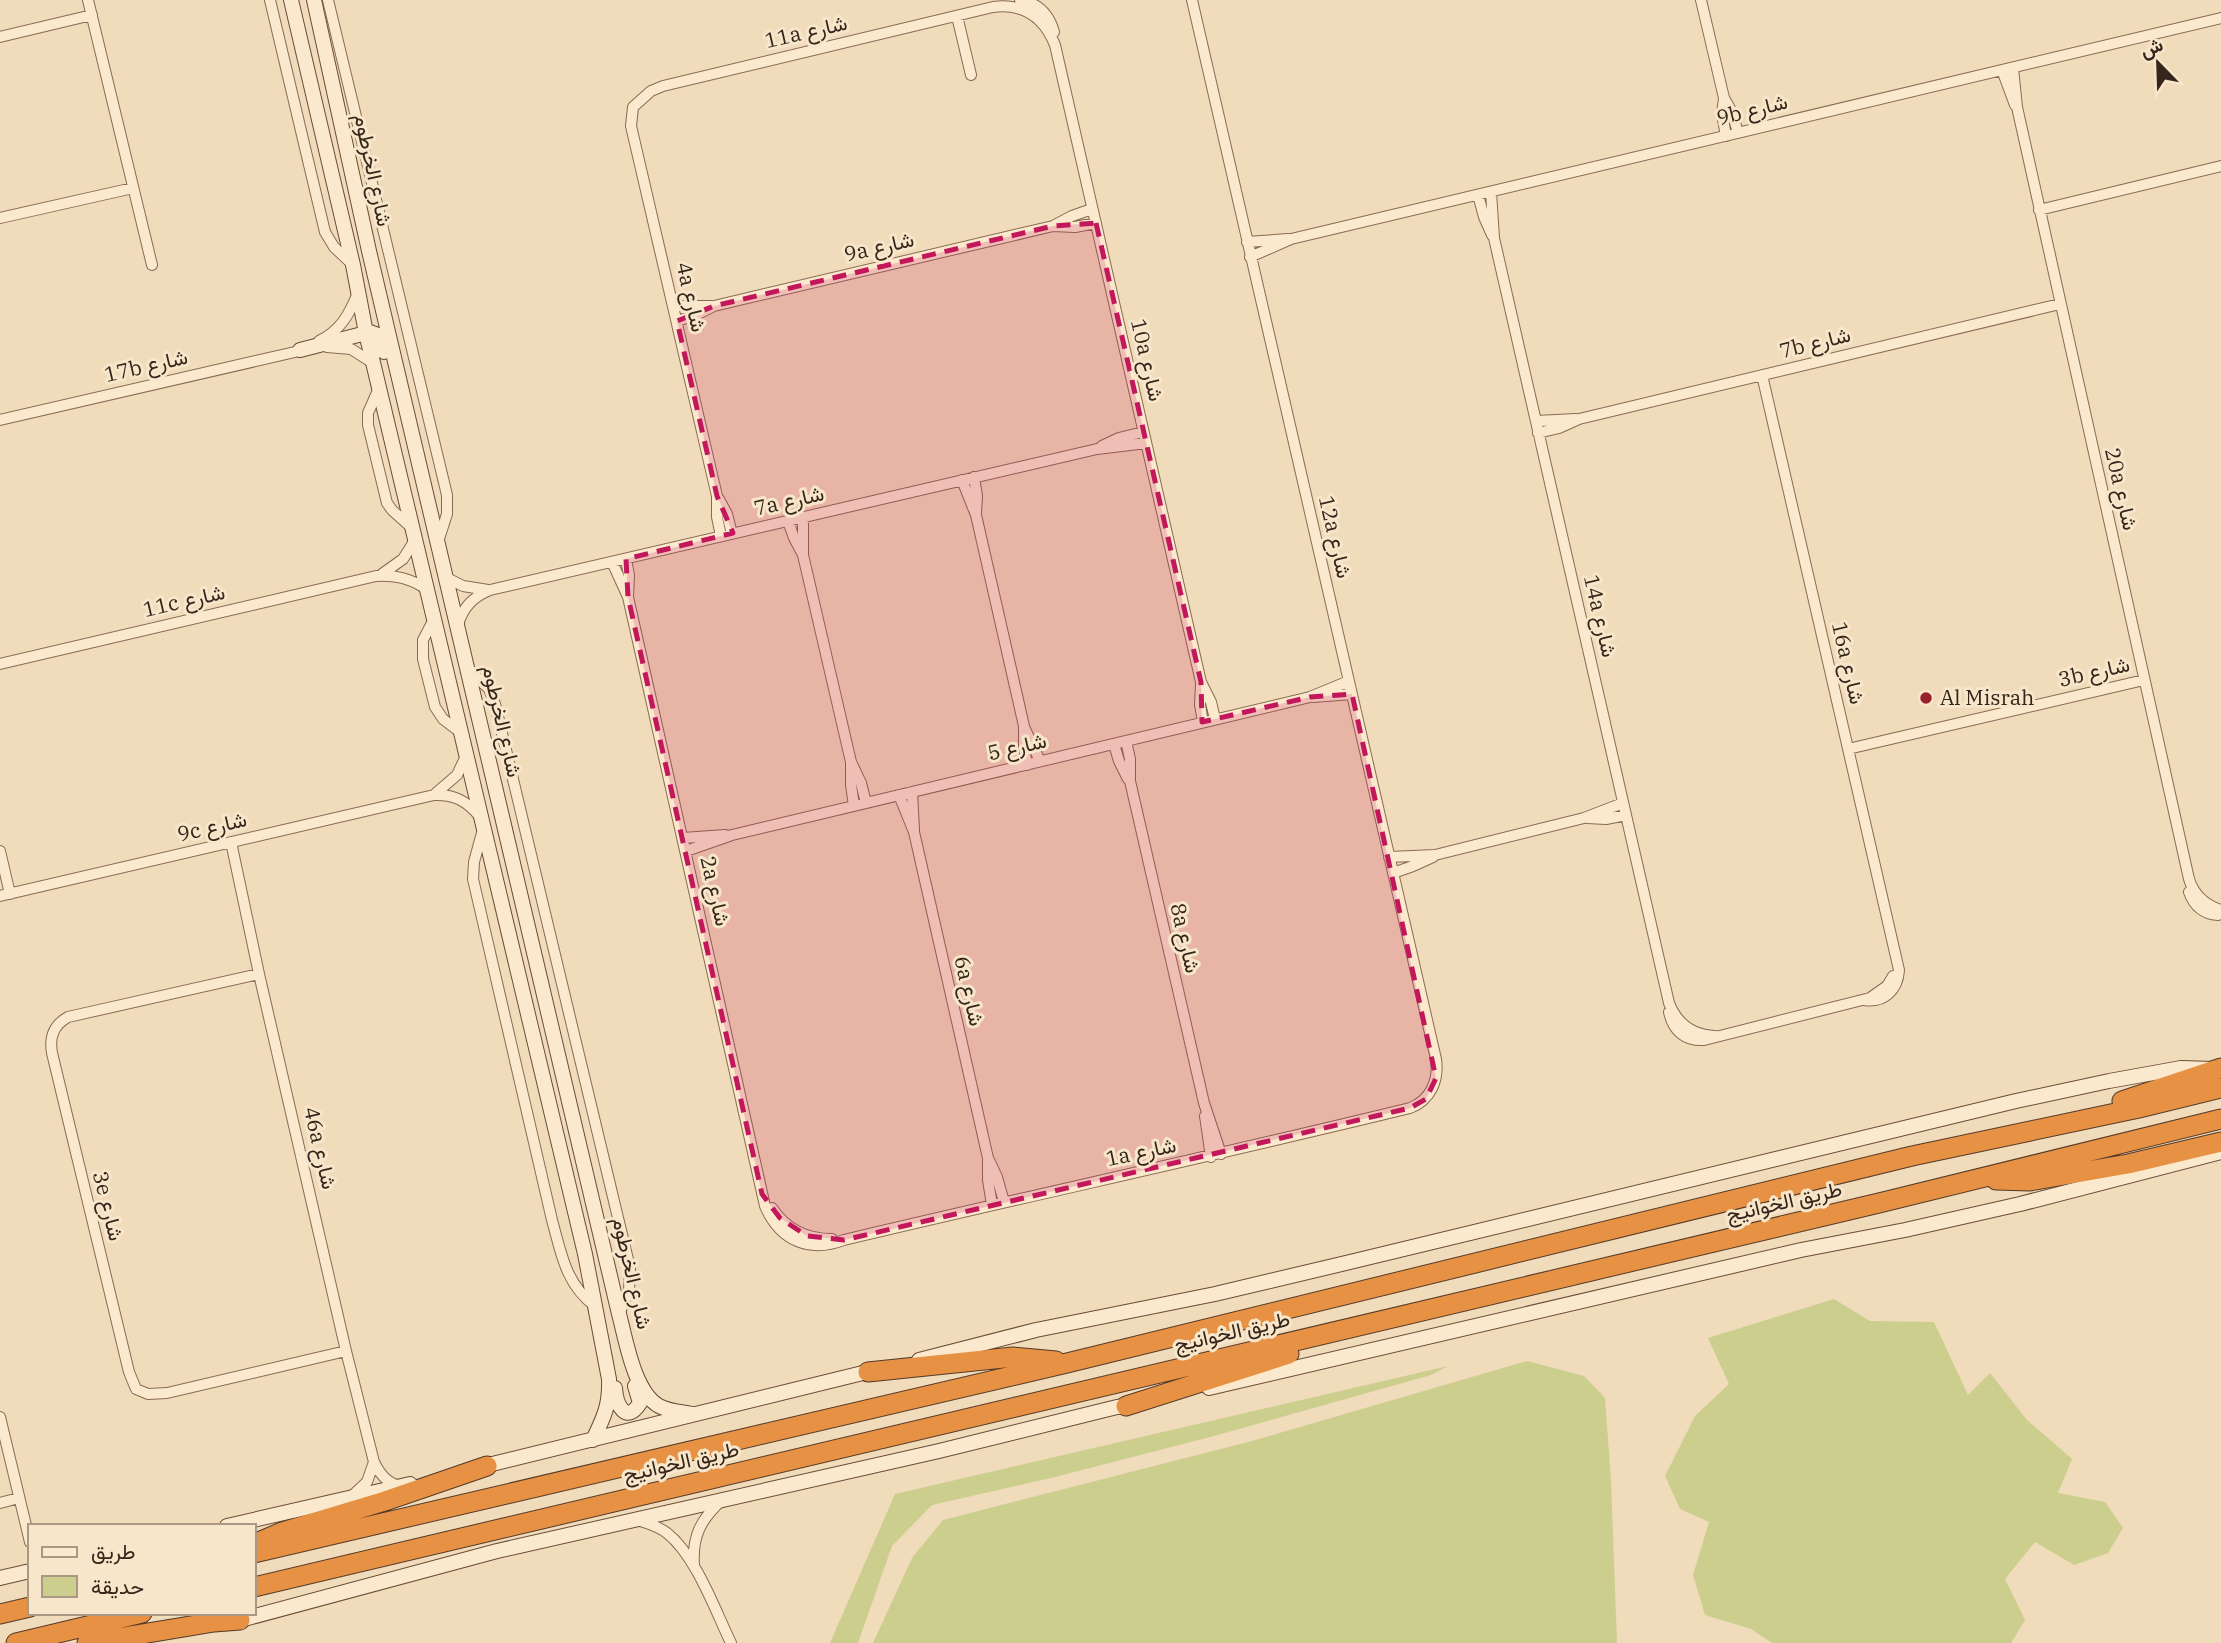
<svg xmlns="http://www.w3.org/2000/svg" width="2221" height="1643" font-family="'IBM Plex Serif',Vazirmatn,serif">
<rect width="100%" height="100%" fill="#f0dbba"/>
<!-- green -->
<path fill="#ccce8e" d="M 1834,1299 L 1870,1321 L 1934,1322 L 1968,1395 L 1990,1373 L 2027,1420 L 2072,1459 L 2058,1493 L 2105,1502 L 2123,1528 L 2108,1553 L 2074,1565 L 2035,1542 L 2005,1579 L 2025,1620 L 2011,1643 L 1772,1643 L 1751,1629 L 1705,1615 L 1693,1575 L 1709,1522 L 1680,1509 L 1665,1476 L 1695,1416 L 1729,1384 L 1708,1338 Z
M 1527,1361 L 1584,1376 L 1605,1398 L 1611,1480 L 1617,1643 L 873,1643 L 912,1558 L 943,1520 L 1252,1441 Z
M 1448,1366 L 1431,1375 L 1214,1436 L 1055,1477 L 932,1505 L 892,1546 L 858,1643 L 830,1643 L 895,1494 Z"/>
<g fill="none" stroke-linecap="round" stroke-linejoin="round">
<!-- street casing -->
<g stroke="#876b54" stroke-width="12">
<path id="street" d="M 88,0 L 152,265
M 270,0 L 325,232 L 334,247 L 352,264
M 328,0 L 447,495 L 447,514 L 438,542
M 1020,0 C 1038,3 1049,14 1054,32
M 1701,0 L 1724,98 L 1722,114 L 1726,136
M 957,16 L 971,75
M 0,37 L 92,15
M 2013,68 L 2017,107 L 2189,879 C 2194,895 2205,905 2221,910
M 2002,70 L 2015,105
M 1724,98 L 1732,112 L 1738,133
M 1491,192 L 1494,238 L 1669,1003 C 1677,1024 1692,1035 1715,1036
M 1478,195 L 1484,217 L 1492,235
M 2039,210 L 2221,166
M 0,218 L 133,188
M 1053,226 L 1075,227 L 1096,223
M 1247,242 L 1288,239
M 1250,257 L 1291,239 L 2221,18
M 673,306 L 714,306
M 677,321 L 696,315 L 714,306 L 1053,226 L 1072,216 L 1092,209
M 319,341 C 340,331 349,315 358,293
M 327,347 L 351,349 L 373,363
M 1762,375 L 1899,970 C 1898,990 1884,1003 1864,1000
M 379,388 L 368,413 L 368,425 L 387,503 L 392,510 L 412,528
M 0,420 L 308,349
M 1536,421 L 1576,419
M 1538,433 L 1559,428 L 1579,419 L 2060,304
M 1102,446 L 1119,438 L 1143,432
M 974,477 L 977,496 L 976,512
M 962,480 L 976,515 L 1024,726 L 1024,747 L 1027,765
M 719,499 L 727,514 L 732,534
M 803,517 L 803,555 L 851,762 L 851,785 L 854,806
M 788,521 L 794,538 L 803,555
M 721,536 L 717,517 L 717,496 L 631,126 L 633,107 L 651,91 L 663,86 L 993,7 C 1024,3 1044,17 1055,45 L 1201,682 L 1211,702 L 1215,719
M 626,559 L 629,575 L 628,597
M 612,562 L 628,597 L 765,1206 C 780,1241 809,1253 844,1240 C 1033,1195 1222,1154 1410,1108 C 1431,1100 1439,1080 1436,1059 L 1192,0
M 382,574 L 403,559 L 415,540
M 447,578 L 463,586 L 488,590
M 434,619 L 423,640 L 423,659 L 435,707 L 443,719 L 460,732
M 458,625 C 463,607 473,597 490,590 L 1097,449 L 1146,443
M 0,664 L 376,576 C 395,575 410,578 426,589
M 467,668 L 489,689 L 495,704 L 630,1268 L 629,1292 L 619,1314
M 1201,685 L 1200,705 L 1203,722
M 1313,697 L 1352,694
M 1025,729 L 1040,761
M 1126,741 L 1130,759 L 1130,781 L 1204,1103 L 1221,1154
M 1114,744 L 1119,761 L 1128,779
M 1848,749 L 2144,680
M 852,764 L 861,783 L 866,803
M 912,792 L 914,830
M 436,793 L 457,775 L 466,756
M 899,795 L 914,832 L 988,1158 L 997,1177 L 1004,1202
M 1587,818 L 1606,819 L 1626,815
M 483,829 L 474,862 L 473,879 L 552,1220 C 561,1253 566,1285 595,1306
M 683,838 L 725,835
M 231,842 L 259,974 L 346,1351 L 374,1462 C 380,1474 386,1482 399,1486
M 0,851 L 10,894
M 686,851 L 732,835 L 1310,697 L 1349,681
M 1389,857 L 1435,855 L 1584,818 L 1623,803
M 1393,873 L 1413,866 L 1433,857
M 2189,892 C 2194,906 2204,914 2218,915
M 0,896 L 434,795 C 454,794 467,801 480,817
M 259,974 L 68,1017 C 54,1025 49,1036 52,1053 L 129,1372 L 136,1389 L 148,1394 L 167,1393 L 346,1351
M 1669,1012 C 1673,1031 1685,1041 1704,1040 L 1870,998 L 1887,986 L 1893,976
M 1205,1116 L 1211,1157
M 988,1160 L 988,1180 L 992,1205
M 772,1208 C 786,1229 807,1239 832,1239
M 0,1417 L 30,1542
M 352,1496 L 367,1482 L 374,1462
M 0,1503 L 19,1498
M 637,1520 C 647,1523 658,1526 667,1533 C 696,1556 715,1610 731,1643
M 694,1565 C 692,1536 701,1519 722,1500"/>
</g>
<!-- secondary casing -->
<g stroke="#694c37" stroke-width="16">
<path id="secondary" d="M 291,0 L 353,265 L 366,333 L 585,1254 L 609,1379 C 610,1405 604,1417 593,1440
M 314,0 L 369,251 L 619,1314 C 626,1340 634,1392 659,1406 C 668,1411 681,1412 692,1414
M 300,350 L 370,332 L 378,335 L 384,352
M 919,1360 L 1036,1330 L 1215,1294 L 1350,1262 L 2016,1101 L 2109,1081 L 2181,1068 L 2213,1069
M 615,1388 C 616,1405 626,1425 640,1403 L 635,1386
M 1209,1388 L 1801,1250 L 1905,1230 L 2020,1204 L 2221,1152
M 480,1467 L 875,1370
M 227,1526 L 410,1484
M 0,1578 L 30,1571
M 233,1622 L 497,1551 L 939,1451 L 1117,1407 L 1135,1405"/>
</g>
<!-- highway casing -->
<g stroke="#543a29" stroke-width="21">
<path id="highway" d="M 2122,1101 L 2221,1068
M 1996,1180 L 2030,1181 L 2128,1164 L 2221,1142
M 868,1372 L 1013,1357 L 1056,1361
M 1126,1406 L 1289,1354
M 254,1544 L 282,1532 L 385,1501 L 487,1466
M 254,1553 L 1067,1363 L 1912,1156 L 2139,1108 L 2221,1088
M 254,1587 L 1879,1203 L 2221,1119
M 0,1614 L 30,1607
M 16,1643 L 142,1613
M 87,1643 L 214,1622 L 240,1620"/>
</g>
<!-- street -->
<use href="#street" stroke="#fbe9ce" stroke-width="10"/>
<!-- secondary -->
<use href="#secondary" stroke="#fbe9ce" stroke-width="14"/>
<!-- highway -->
<use href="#highway" stroke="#e69144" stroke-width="19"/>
</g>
<!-- marked area -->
<path fill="#c2185b" fill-opacity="0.2" stroke="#c2185b" stroke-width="5" stroke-dasharray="14 9" stroke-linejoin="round" d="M 1096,223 L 1201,682 L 1202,722 L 1310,697 L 1352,694 L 1436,1078 L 1426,1099 L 1410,1108 L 844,1240 L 807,1236 L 780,1218 L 762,1194 L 628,597 L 626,559 L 733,533 L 717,496 L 677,321 L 714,306 L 1053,226 Z"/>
<!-- markers -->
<circle fill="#99212c" stroke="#f7e6ca" stroke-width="2.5" cx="1926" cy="698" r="7"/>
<g text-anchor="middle" stroke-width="6" stroke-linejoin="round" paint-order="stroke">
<!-- street labels -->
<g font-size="21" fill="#35251a" stroke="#f7e6ca">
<text transform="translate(806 32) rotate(-13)" y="7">11a شارع</text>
<text transform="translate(1752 110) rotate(-14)" y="7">9b شارع</text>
<text transform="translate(373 170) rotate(78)" y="7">شارع الخرطوم</text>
<text transform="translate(879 247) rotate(-13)" y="7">9a شارع</text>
<text transform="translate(691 297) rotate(77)" y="7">4a شارع</text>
<text transform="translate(1815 343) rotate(-14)" y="7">7b شارع</text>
<text transform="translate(1147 360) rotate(77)" y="7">10a شارع</text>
<text transform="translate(146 366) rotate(-13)" y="7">17b شارع</text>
<text transform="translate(2121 489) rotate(77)" y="7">20a شارع</text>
<text transform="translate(789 501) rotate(-13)" y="7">7a شارع</text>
<text transform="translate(1335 537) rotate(77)" y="7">12a شارع</text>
<text transform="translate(184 601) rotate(-13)" y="7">11c شارع</text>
<text transform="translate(1600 616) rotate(77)" y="7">14a شارع</text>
<text transform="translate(1848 663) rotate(77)" y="7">16a شارع</text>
<text transform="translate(2094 672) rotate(-13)" y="7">3b شارع</text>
<text transform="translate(502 721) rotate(77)" y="7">شارع الخرطوم</text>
<text transform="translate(1017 747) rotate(-13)" y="7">شارع 5</text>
<text transform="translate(212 827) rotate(-13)" y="7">9c شارع</text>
<text transform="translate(715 891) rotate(77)" y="7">2a شارع</text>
<text transform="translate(1185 938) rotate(77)" y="7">8a شارع</text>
<text transform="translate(969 991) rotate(77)" y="7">6a شارع</text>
<text transform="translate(320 1148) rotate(77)" y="7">46a شارع</text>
<text transform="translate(1141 1152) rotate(-12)" y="7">1a شارع</text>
<text transform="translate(1784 1202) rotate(-13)" y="7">طريق الخوانيج</text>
<text transform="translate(108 1206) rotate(76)" y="7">3e شارع</text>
<text transform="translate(632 1273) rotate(77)" y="7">شارع الخرطوم</text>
<text transform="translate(1232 1332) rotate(-13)" y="7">طريق الخوانيج</text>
<text transform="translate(681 1462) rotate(-13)" y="7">طريق الخوانيج</text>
</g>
<!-- poi labels -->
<g font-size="21" fill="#35251a" stroke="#f7e6ca" text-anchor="start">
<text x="1940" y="705">Al Misrah</text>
</g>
</g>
<!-- legend -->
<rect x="28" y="1524" width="228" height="91" fill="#f7e6ca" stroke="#a99984" stroke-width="2"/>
<rect x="42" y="1547" width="35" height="10" fill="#fbe9ce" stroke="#a99984" stroke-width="2"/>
<text x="91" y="1559" font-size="21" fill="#35251a">طريق</text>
<rect x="42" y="1576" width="35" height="21" fill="#ccce8e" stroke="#a99984" stroke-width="2"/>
<text x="91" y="1594" font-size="21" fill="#35251a">حديقة</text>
<!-- north arrow -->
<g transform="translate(2158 63) rotate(337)" stroke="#f7e6ca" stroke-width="5" paint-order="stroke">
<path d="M0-5L12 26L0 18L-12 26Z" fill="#35251a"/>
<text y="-10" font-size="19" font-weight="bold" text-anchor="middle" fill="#35251a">ش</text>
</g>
</svg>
